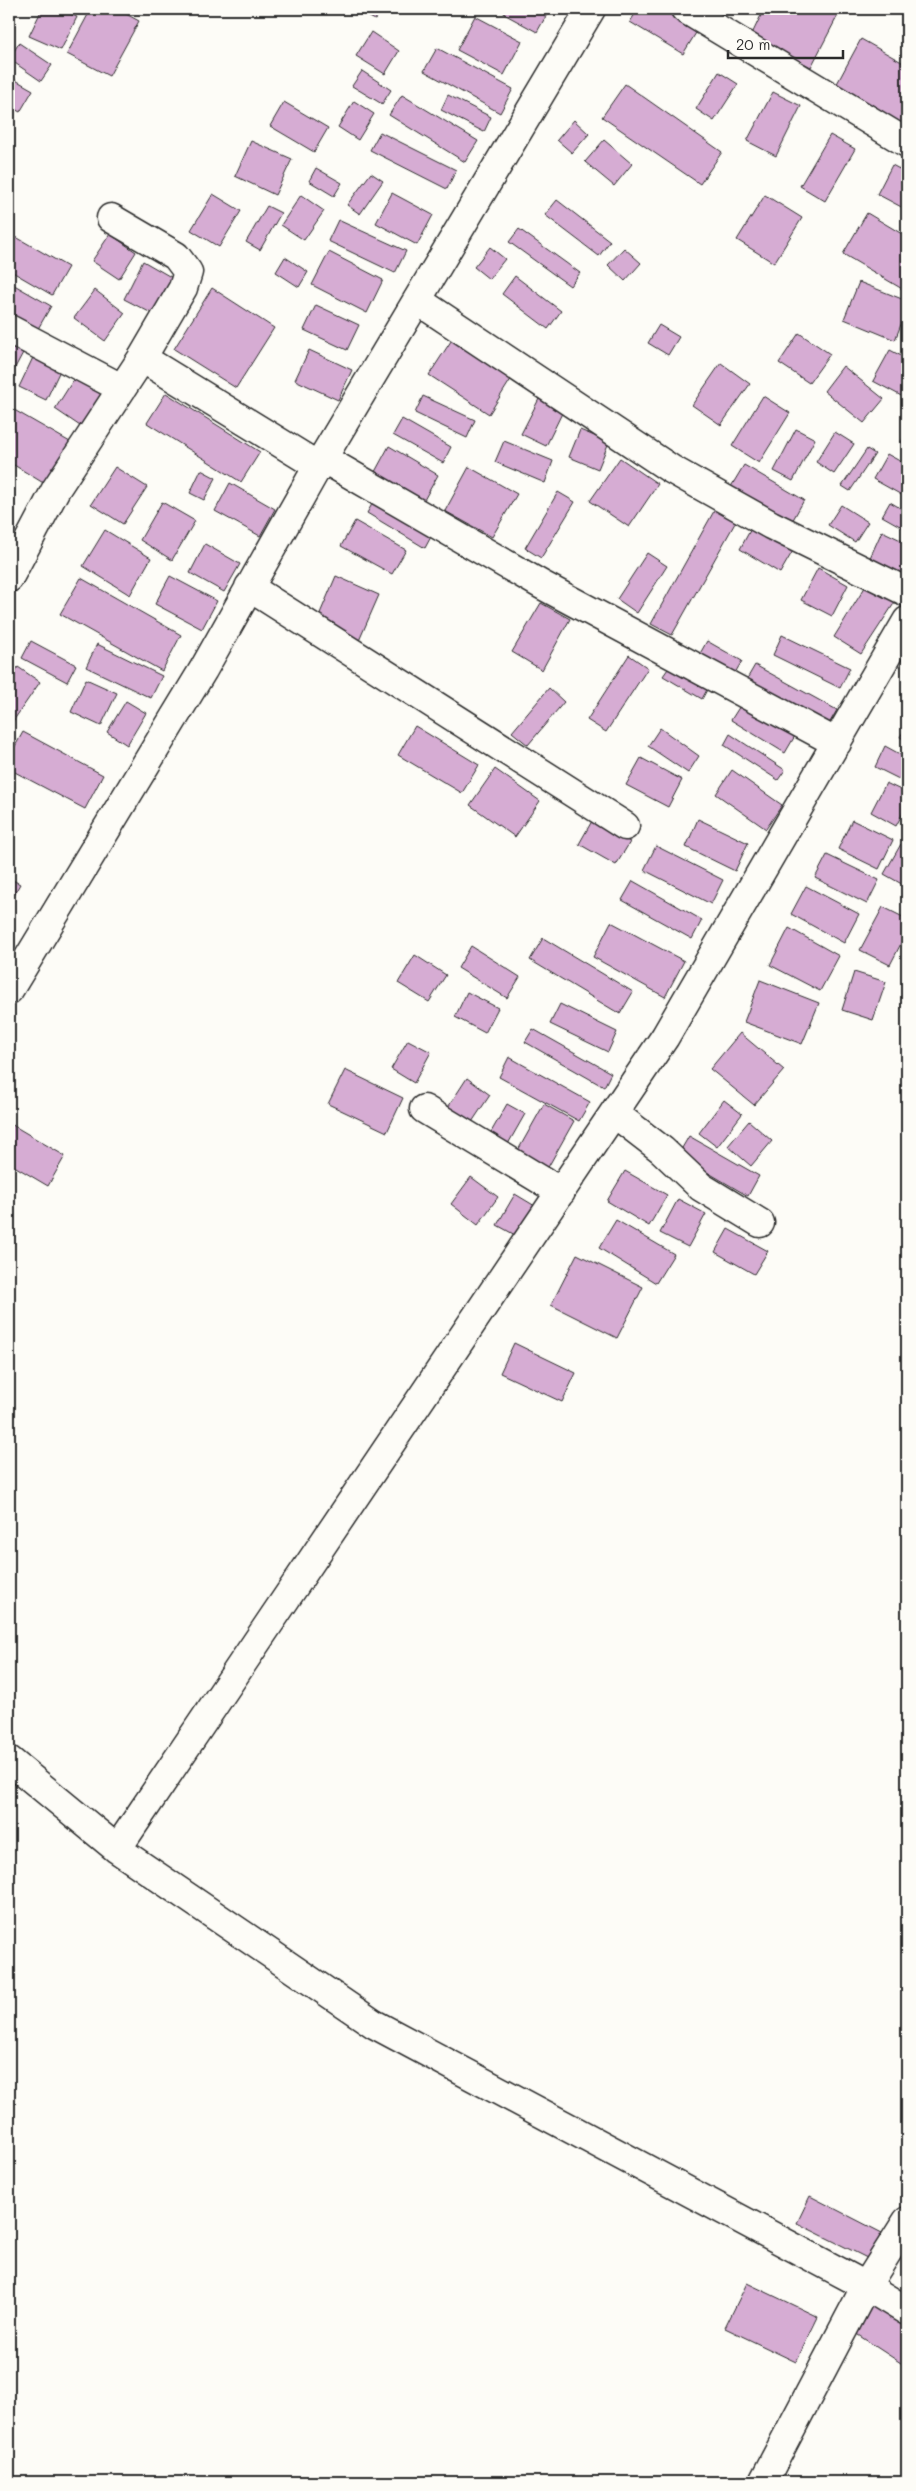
<svg xmlns="http://www.w3.org/2000/svg" width="916" height="2491" font-family="Mali,sans-serif">
<rect width="100%" height="100%" fill="#fdfcf7"/>
<filter id="ink" filterUnits="userSpaceOnUse"><feTurbulence type="fractalNoise" baseFrequency=".02" numOctaves="2"/><feDisplacementMap in="SourceGraphic" scale="10" xChannelSelector="R" yChannelSelector="G"/><feConvolveMatrix kernelMatrix="1 2 1 2 8 2 1 2 1" color-interpolation-filters="sRGB"/></filter>
<g filter="url(#ink)">
<!-- building -->
<path fill="#d6acd3" stroke="#2b2b2b" d="M 42,9 L 58,9 L 77,17 L 61,50 L 29,36 Z
M 91,9 L 117,9 L 139,21 L 109,76 L 67,54 Z
M 355,9 L 382,9 L 375,20 Z
M 506,9 L 550,9 L 537,32 L 504,14 Z
M 638,9 L 667,9 L 699,28 L 683,54 L 630,22 Z
M 764,9 L 826,9 L 838,15 L 811,67 L 751,36 Z
M 475,16 L 522,41 L 504,75 L 457,50 Z
M 371,32 L 399,51 L 385,74 L 356,56 Z
M 861,39 L 907,65 L 907,131 L 833,91 Z
M 19,43 L 52,65 L 41,81 L 9,59 Z
M 437,48 L 513,89 L 500,113 L 424,71 Z
M 362,71 L 391,90 L 382,104 L 352,86 Z
M 719,72 L 738,84 L 714,121 L 696,109 Z
M 12,78 L 33,90 L 20,112 L 9,106 L 9,83 Z
M 625,84 L 722,152 L 700,184 L 602,117 Z
M 773,92 L 801,106 L 776,156 L 747,141 Z
M 402,95 L 478,141 L 465,162 L 389,115 Z
M 448,95 L 491,117 L 484,132 L 441,110 Z
M 354,101 L 374,114 L 358,140 L 338,127 Z
M 284,102 L 328,128 L 314,152 L 270,126 Z
M 574,120 L 589,134 L 572,153 L 557,140 Z
M 380,132 L 456,170 L 447,189 L 370,150 Z
M 830,135 L 855,149 L 825,201 L 800,186 Z
M 604,140 L 632,164 L 614,186 L 585,162 Z
M 251,141 L 292,159 L 275,195 L 235,176 Z
M 892,165 L 907,173 L 907,210 L 877,194 Z
M 316,168 L 342,183 L 334,196 L 309,181 Z
M 371,173 L 383,181 L 360,214 L 347,205 Z
M 392,193 L 433,215 L 417,245 L 376,223 Z
M 213,194 L 241,211 L 219,247 L 191,230 Z
M 301,195 L 324,211 L 304,240 L 281,225 Z
M 765,195 L 802,218 L 774,263 L 737,240 Z
M 557,200 L 610,241 L 599,256 L 545,215 Z
M 267,206 L 281,213 L 260,250 L 246,242 Z
M 867,213 L 907,237 L 907,283 L 904,290 L 843,254 Z
M 338,220 L 406,251 L 395,273 L 328,241 Z
M 519,229 L 580,273 L 570,286 L 509,242 Z
M 110,234 L 136,252 L 119,279 L 92,261 Z
M 16,237 L 68,267 L 52,295 L 9,270 L 9,250 Z
M 490,247 L 505,259 L 489,279 L 474,267 Z
M 624,248 L 641,263 L 625,281 L 608,265 Z
M 329,252 L 383,280 L 367,313 L 312,285 Z
M 285,257 L 308,272 L 299,287 L 276,272 Z
M 143,261 L 176,280 L 157,316 L 124,299 Z
M 515,276 L 561,311 L 548,329 L 502,294 Z
M 9,282 L 51,306 L 35,334 L 9,319 Z
M 859,282 L 907,301 L 907,309 L 895,340 L 844,319 Z
M 212,288 L 274,328 L 236,388 L 174,349 Z
M 95,290 L 125,313 L 105,341 L 74,318 Z
M 316,305 L 359,325 L 347,350 L 304,330 Z
M 659,325 L 679,337 L 668,355 L 648,343 Z
M 799,333 L 830,354 L 809,383 L 779,363 Z
M 453,338 L 513,376 L 489,414 L 429,375 Z
M 9,340 L 25,349 L 9,379 Z
M 38,347 L 65,360 L 46,400 L 19,387 Z
M 309,350 L 352,370 L 338,400 L 295,380 Z
M 890,350 L 907,359 L 907,399 L 873,381 Z
M 721,363 L 750,384 L 721,425 L 692,405 Z
M 843,366 L 884,399 L 864,423 L 824,391 Z
M 79,371 L 108,389 L 83,428 L 55,409 Z
M 166,393 L 260,452 L 241,482 L 147,423 Z
M 541,395 L 565,407 L 546,446 L 521,434 Z
M 423,396 L 475,420 L 467,438 L 415,413 Z
M 763,396 L 790,413 L 759,463 L 732,446 Z
M 9,407 L 70,442 L 45,484 L 9,462 Z
M 402,419 L 451,447 L 443,463 L 393,435 Z
M 796,429 L 815,439 L 793,481 L 774,471 Z
M 580,430 L 609,442 L 598,469 L 569,457 Z
M 835,432 L 854,444 L 834,474 L 816,462 Z
M 907,432 L 907,446 L 901,442 Z
M 504,441 L 553,461 L 545,483 L 495,462 Z
M 389,446 L 438,475 L 419,509 L 370,481 Z
M 867,449 L 875,454 L 850,491 L 842,486 Z
M 887,454 L 907,465 L 907,498 L 873,479 Z
M 620,458 L 658,484 L 629,527 L 590,501 Z
M 744,465 L 804,500 L 790,525 L 729,490 Z
M 115,467 L 147,487 L 123,524 L 91,504 Z
M 469,467 L 517,494 L 492,537 L 445,511 Z
M 201,470 L 216,478 L 204,500 L 190,493 Z
M 230,483 L 275,509 L 260,536 L 215,511 Z
M 558,492 L 575,502 L 541,558 L 525,548 Z
M 375,499 L 433,533 L 425,548 L 367,513 Z
M 162,502 L 195,521 L 172,560 L 140,540 Z
M 890,502 L 907,512 L 907,530 L 882,516 Z
M 718,504 L 739,516 L 672,635 L 651,624 Z
M 841,505 L 868,522 L 855,542 L 828,525 Z
M 355,521 L 406,550 L 392,574 L 341,546 Z
M 753,525 L 794,549 L 780,573 L 740,549 Z
M 105,530 L 151,558 L 130,595 L 83,566 Z
M 882,531 L 907,543 L 907,564 L 901,576 L 869,560 Z
M 205,544 L 240,564 L 224,592 L 190,573 Z
M 647,553 L 667,566 L 637,613 L 617,599 Z
M 818,568 L 848,585 L 832,616 L 801,600 Z
M 170,576 L 217,601 L 202,629 L 155,604 Z
M 336,576 L 379,595 L 358,643 L 315,625 Z
M 81,578 L 181,635 L 162,671 L 60,614 Z
M 867,584 L 895,602 L 861,654 L 834,637 Z
M 541,603 L 570,619 L 542,670 L 512,652 Z
M 782,635 L 850,668 L 840,688 L 773,655 Z
M 31,641 L 76,665 L 67,682 L 22,658 Z
M 707,641 L 742,661 L 732,678 L 697,659 Z
M 97,644 L 162,676 L 151,698 L 86,667 Z
M 629,655 L 648,668 L 606,732 L 587,720 Z
M 755,665 L 837,710 L 826,729 L 744,684 Z
M 670,666 L 708,688 L 702,699 L 663,676 Z
M 18,667 L 40,682 L 9,727 L 9,681 Z
M 86,679 L 117,693 L 101,726 L 71,712 Z
M 549,688 L 564,702 L 528,745 L 512,732 Z
M 745,698 L 799,729 L 785,753 L 731,720 Z
M 126,701 L 146,713 L 127,745 L 107,732 Z
M 907,725 L 907,741 L 900,737 Z
M 415,726 L 479,765 L 462,793 L 398,755 Z
M 660,728 L 699,756 L 688,773 L 648,746 Z
M 23,732 L 103,775 L 85,809 L 9,769 L 9,757 Z
M 730,734 L 785,770 L 778,780 L 724,745 Z
M 885,746 L 907,758 L 907,783 L 875,767 Z
M 641,758 L 682,780 L 668,807 L 626,785 Z
M 495,769 L 540,801 L 515,837 L 470,805 Z
M 732,770 L 782,805 L 766,829 L 716,794 Z
M 886,783 L 907,793 L 907,805 L 896,826 L 871,812 Z
M 698,819 L 748,843 L 735,871 L 686,847 Z
M 852,820 L 893,840 L 879,869 L 838,849 Z
M 592,821 L 630,842 L 616,865 L 579,844 Z
M 901,844 L 907,847 L 907,887 L 884,874 Z
M 656,846 L 723,880 L 711,904 L 644,870 Z
M 827,855 L 879,880 L 867,904 L 815,878 Z
M 9,878 L 20,884 L 9,903 Z
M 633,881 L 702,920 L 692,939 L 622,900 Z
M 806,886 L 859,914 L 844,943 L 791,914 Z
M 883,907 L 907,919 L 907,932 L 890,965 L 860,950 Z
M 611,922 L 684,961 L 665,997 L 593,957 Z
M 789,928 L 839,956 L 820,991 L 770,965 Z
M 543,938 L 633,992 L 620,1014 L 530,960 Z
M 471,946 L 520,977 L 507,998 L 458,968 Z
M 415,955 L 446,975 L 429,1002 L 398,983 Z
M 854,972 L 886,982 L 873,1020 L 842,1010 Z
M 760,980 L 819,1003 L 802,1044 L 744,1022 Z
M 467,992 L 498,1008 L 485,1033 L 455,1017 Z
M 560,1004 L 617,1032 L 608,1052 L 550,1024 Z
M 533,1029 L 611,1073 L 604,1087 L 525,1042 Z
M 740,1033 L 784,1070 L 754,1105 L 710,1069 Z
M 408,1040 L 431,1052 L 414,1083 L 391,1069 Z
M 509,1057 L 590,1102 L 579,1121 L 499,1077 Z
M 345,1070 L 403,1098 L 387,1132 L 328,1104 Z
M 467,1078 L 490,1095 L 466,1131 L 443,1115 Z
M 724,1100 L 742,1114 L 717,1147 L 699,1133 Z
M 507,1104 L 525,1114 L 504,1151 L 486,1141 Z
M 544,1104 L 574,1121 L 542,1178 L 512,1161 Z
M 749,1121 L 772,1141 L 751,1166 L 728,1146 Z
M 9,1123 L 65,1156 L 48,1186 L 9,1163 Z
M 689,1136 L 759,1176 L 748,1196 L 678,1155 Z
M 625,1171 L 667,1195 L 649,1226 L 607,1201 Z
M 471,1177 L 498,1197 L 478,1225 L 451,1204 Z
M 515,1194 L 535,1206 L 517,1236 L 497,1225 Z
M 678,1199 L 706,1214 L 688,1247 L 660,1233 Z
M 616,1220 L 674,1254 L 656,1283 L 599,1248 Z
M 728,1229 L 768,1251 L 754,1274 L 715,1252 Z
M 577,1254 L 643,1287 L 617,1338 L 551,1305 Z
M 514,1343 L 576,1373 L 562,1402 L 500,1373 Z
M 810,2196 L 882,2233 L 869,2259 L 797,2223 Z
M 747,2283 L 818,2317 L 796,2362 L 725,2328 Z
M 876,2300 L 907,2320 L 907,2367 L 855,2333 Z"/>
<g fill="none" stroke-linecap="round" stroke-linejoin="round">
<!-- minor casing -->
<g stroke="#2b2b2b" stroke-width="31">
<path id="minor" d="M 685,9 L 907,143
M 417,300 L 671,469 L 771,525 L 907,592
M 9,329 L 121,388
M 142,358 L 318,466
M 324,459 L 542,585 L 837,743
M 9,578 L 56,489 L 142,358 L 183,288 L 188,272 L 176,256 L 111,218
M 249,587 L 625,826
M 9,990 L 203,670 L 318,466 L 591,9
M 424,1109 L 561,1192
M 614,1113 L 662,1150 L 701,1187 L 760,1223
M 9,1760 L 117,1849 L 374,2024 L 866,2286 L 907,2311
M 117,1849 L 665,1037 L 907,621
M 763,2482 L 866,2286 L 907,2221"/>
</g>
<!-- minor -->
<use href="#minor" stroke="#fdfcf7" stroke-width="28"/>
</g>
</g>
<!-- margin -->
<rect width="916" height="2491" fill="none" stroke="#fdfcf7" stroke-width="30"/>
<rect x="15" y="15" width="886" height="2461" fill="none" stroke="#2b2b2b" stroke-width="2" filter="url(#ink)"/>
<!-- scale -->
<path d="M728 50v8h115v-8" fill="none" stroke="#2b2b2b" stroke-width="2.5"/>
<text x="736" y="50" font-size="15" fill="#2b2b2b" stroke="#fdfcf7" stroke-width="4" paint-order="stroke">20 m</text>
</svg>
